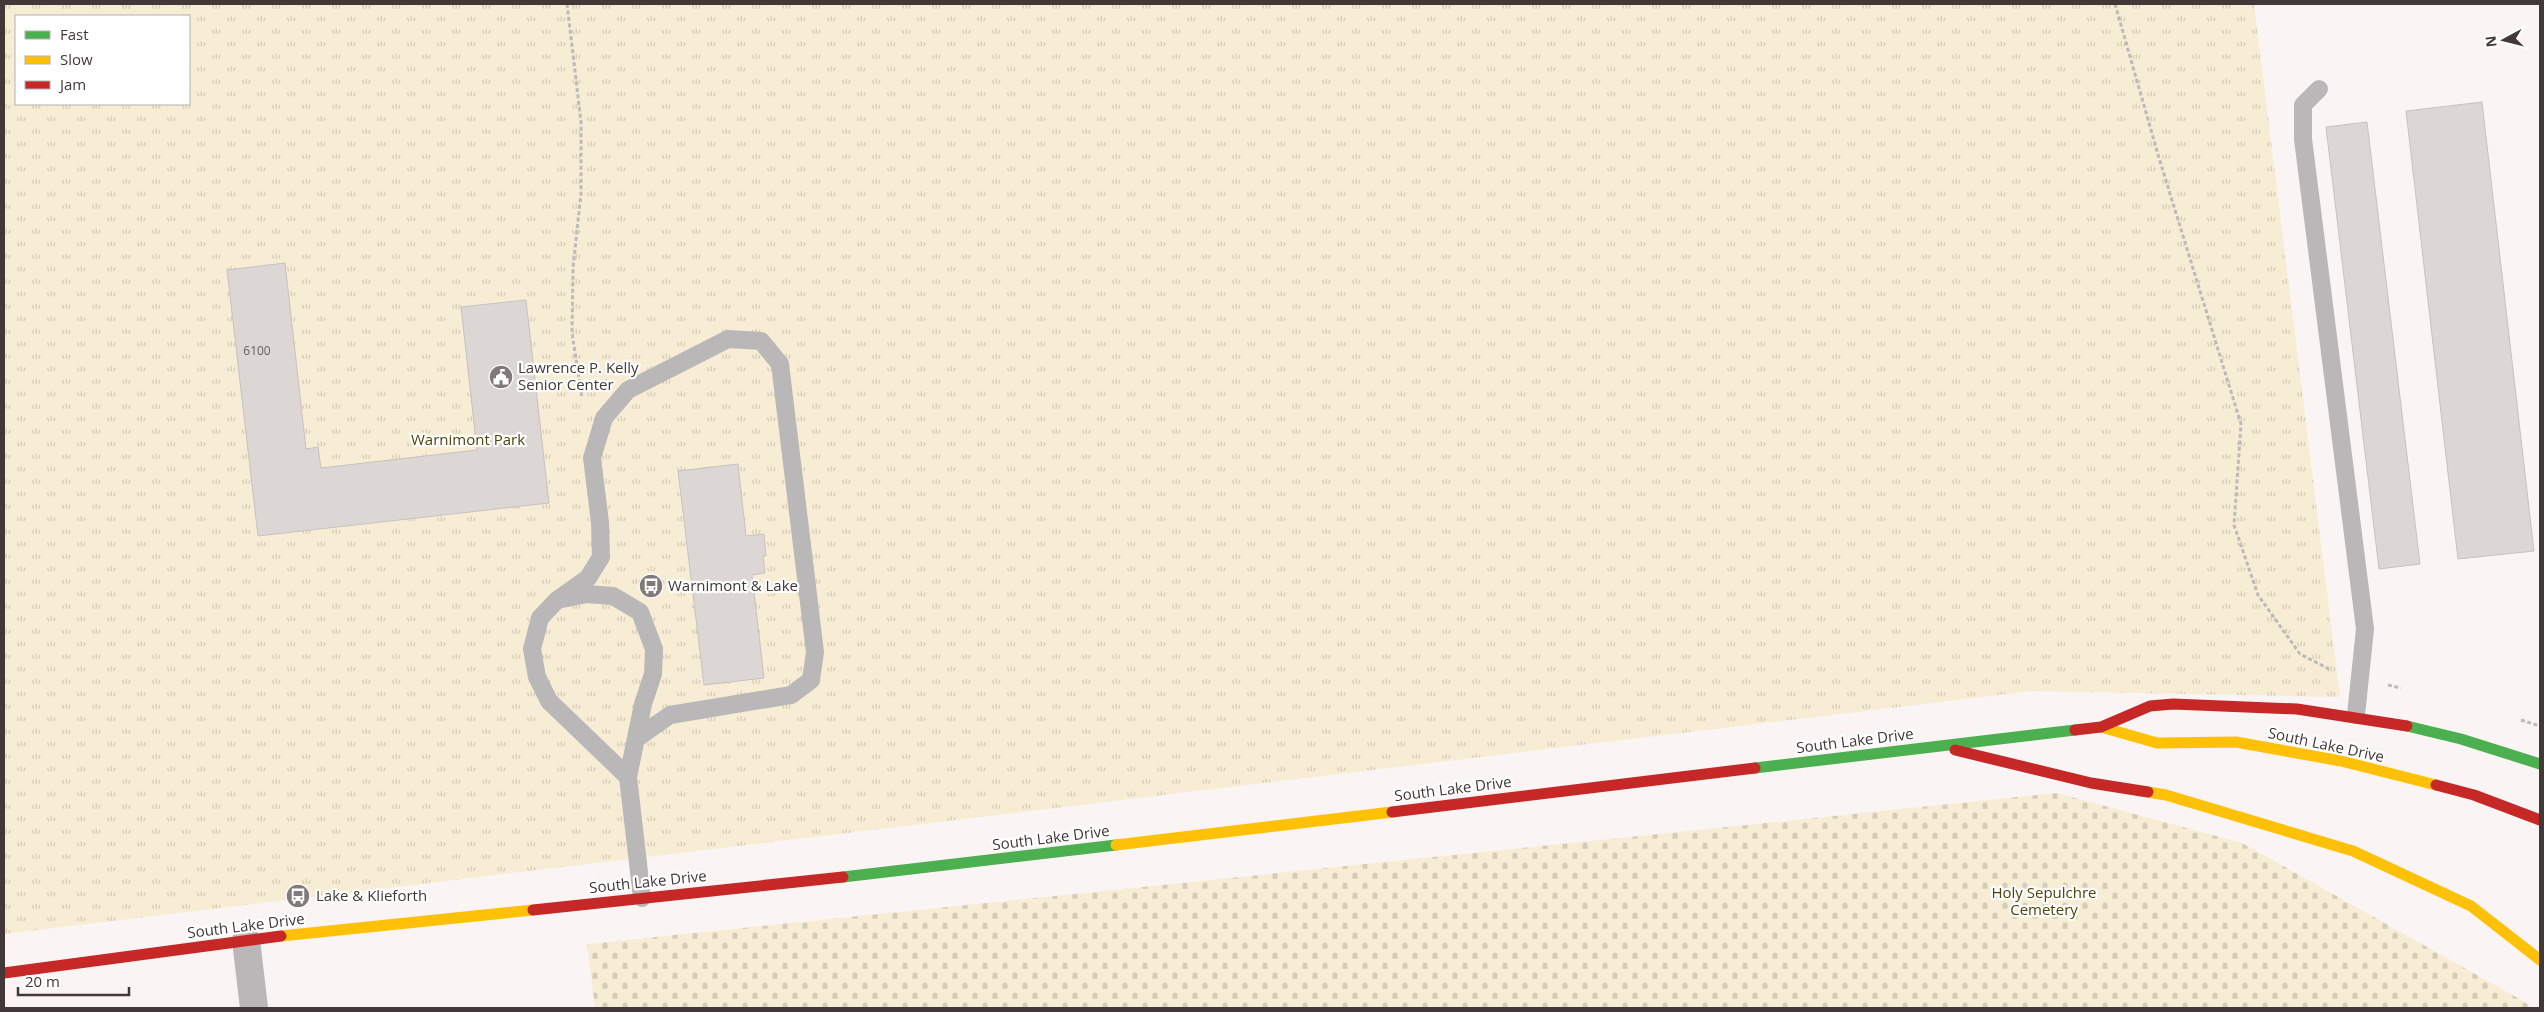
<svg xmlns="http://www.w3.org/2000/svg" width="2544" height="1012" font-family="'Open Sans',sans-serif">
<defs>
<pattern id="cemetery-stones" width="16" height="16" patternUnits="userSpaceOnUse" patternTransform="scale(1.25)"><rect width="16" height="16" fill="#f7edd4"/><path d="M2 7V4a2 2 0 0 1 4 0v3zM10 15v-3a2 2 0 0 1 4 0v3z" fill="#d5ccb7"/></pattern>
<pattern id="park-tufts" width="24" height="20" patternUnits="userSpaceOnUse" patternTransform="scale(1.25)"><rect width="24" height="20" fill="#f7edd4"/><path d="M3 7l-1-3M5 7V3M7 7l1-3M15 17l-1-3M17 17v-4M19 17l1-3" fill="none" stroke="#d5ccb7"/></pattern>
</defs>
<rect width="100%" height="100%" fill="#faf5f4"/>
<!-- cemetery -->
<path fill="url(#cemetery-stones)" d="M 2057,793 L 2242,843 L 2525,1002 L 2532,1008 L 595,1008 L 587,944 Z"/>
<!-- park -->
<path fill="url(#park-tufts)" fill-rule="evenodd" d="M 4,4 L 2254,4 L 2340,697 L 2032,691 L 4,934 ZM 16,16 L 189,16 L 189,104 L 16,104 Z"/>
<!-- building -->
<path fill="#dcd7d4" stroke="#c7c2c0" d="M 2482,102 L 2534,551 L 2458,559 L 2406,111 Z
M 2367,122 L 2420,564 L 2379,569 L 2326,127 Z
M 285,263 L 306,449 L 318,447 L 321,468 L 477,450 L 461,307 L 526,300 L 549,503 L 258,536 L 227,270 Z
M 738,464 L 746,536 L 764,534 L 766,556 L 763,556 L 765,573 L 752,575 L 764,678 L 704,685 L 678,471 Z"/>
<g fill="none" stroke-linecap="round" stroke-linejoin="round">
<!-- path -->
<path stroke="#bdbab9" stroke-width="3" stroke-dasharray="4 2.5" stroke-linecap="butt" d="M 567,4 L 581,122 L 581,193 L 573,268 L 572,333 L 582,398
M 2115,4 L 2159,158 L 2241,424 L 2234,525 L 2258,595 L 2300,654 L 2331,670
M 2388,685 L 2401,688
M 2521,720 L 2540,726"/>
<!-- lane -->
<path stroke="#bab7b8" stroke-width="18" d="M 2319,89 L 2303,105 L 2303,139 L 2365,629 L 2356,715
M 557,600 L 588,578 L 601,557 L 600,522 L 592,458 L 604,418 L 628,390 L 728,339 L 761,341 L 780,364 L 815,652 L 811,680 L 791,695 L 670,715 L 636,739
M 628,777 L 549,701 L 537,677 L 532,649 L 540,618 L 557,600 L 587,594 L 613,596 L 640,612 L 654,649 L 653,674 L 643,704 L 628,777 L 642,898"/>
<!-- street -->
<path stroke="#bab7b8" stroke-width="28" d="M 246,940 L 254,1008"/>
<!-- fast -->
<path stroke="#4caf50" stroke-width="11" d="M 2407,726 L 2461,739 L 2540,764
M 1755,768 L 2075,730
M 843,877 L 1116,845"/>
<!-- slow -->
<path stroke="#ffc107" stroke-width="11" d="M 2101,727 L 2157,743 L 2236,742 L 2341,761 L 2436,785
M 2148,792 L 2166,795 L 2353,851 L 2471,906 L 2540,960
M 1116,845 L 1392,812
M 281,936 L 533,910"/>
<!-- jam -->
<path stroke="#c62828" stroke-width="11" d="M 2075,730 L 2101,727 L 2150,706 L 2173,704 L 2297,709 L 2407,726
M 1955,750 L 2091,783 L 2148,792
M 2436,785 L 2474,795 L 2540,820
M 1392,812 L 1755,768
M 533,910 L 843,877
M 4,973 L 281,936"/>
</g>
<!-- icons -->
<defs>
<g id="civic-disc" transform="scale(1.25)"><circle r="9.5" fill="#827a79" stroke="#fff"/><path d="M-.6-6.5H3V-4.5H.6V-3L4-1V1h2V6H-6V1h2V-1L-.6-3ZM-1.2 2.5V6h2.4V2.5Z" fill="#fff"/></g>
<g id="bus-disc" transform="scale(1.25)"><circle r="9.5" fill="#827a79" stroke="#fff"/><path d="M-5-6H5V4H4V6H2V4H-2V6H-4V4H-5ZM-3.5-4V0h7V-4ZM-3.5 1.2v1.5H-2V1.2ZM2 1.2v1.5H3.5V1.2Z" fill="#fff"/></g>
</defs>
<g fill-rule="evenodd">
<use href="#civic-disc" x="501" y="377"/>
<use href="#bus-disc" x="651" y="586"/>
<use href="#bus-disc" x="298" y="896"/>
</g>
<g text-anchor="middle" stroke-width="4.5" stroke-linejoin="round" paint-order="stroke">
<!-- number labels -->
<g font-size="12" fill="#68605e">
<text x="257" y="355">6100</text>
</g>
<!-- poi labels -->
<g font-size="15" fill="#413837" stroke="#fff" text-anchor="start">
<text x="518" y="373">Lawrence P. Kelly<tspan x="518" dy="17">Senior Center</tspan></text>
<text x="668" y="591">Warnimont &amp; Lake</text>
<text x="316" y="901">Lake &amp; Klieforth</text>
</g>
<!-- park labels -->
<g font-size="15" fill="#50430d" stroke="#fff">
<text x="468" y="445">Warnimont Park</text>
<text x="2044" y="898">Holy Sepulchre<tspan x="2044" dy="17">Cemetery</tspan></text>
</g>
<!-- street labels -->
<g font-size="15" fill="#413837" stroke="#fff">
<text transform="translate(1855 741) rotate(-7)" y="5">South Lake Drive</text>
<text transform="translate(2326 745) rotate(12)" y="5">South Lake Drive</text>
<text transform="translate(1453 789) rotate(-7)" y="5">South Lake Drive</text>
<text transform="translate(1051 838) rotate(-7)" y="5">South Lake Drive</text>
<text transform="translate(648 882) rotate(-6)" y="5">South Lake Drive</text>
<text transform="translate(246 926) rotate(-7)" y="5">South Lake Drive</text>
</g>
</g>
<!-- border -->
<rect width="2544" height="1012" fill="none" stroke="#413837" stroke-width="10"/>
<!-- legend -->
<rect x="15" y="15" width="175" height="90" fill="#ffffff" stroke="#b3afaf"/>
<rect x="25" y="31" width="25" height="8" fill="#4caf50" stroke="#b3afaf"/>
<text x="60" y="40" font-size="15" fill="#413837">Fast</text>
<rect x="25" y="56" width="25" height="8" fill="#ffc107" stroke="#b3afaf"/>
<text x="60" y="65" font-size="15" fill="#413837">Slow</text>
<rect x="25" y="81" width="25" height="8" fill="#c62828" stroke="#b3afaf"/>
<text x="60" y="90" font-size="15" fill="#413837">Jam</text>
<!-- north arrow -->
<g transform="translate(2504 40) rotate(263)" stroke="#ffffff" stroke-width="4" paint-order="stroke">
<path d="M0-4L9 19L0 12L-9 19Z" fill="#413837"/>
<text y="-8" font-size="14" font-weight="bold" text-anchor="middle" fill="#413837">N</text>
</g>
<!-- scale -->
<path d="M18 987v8h111v-8" fill="none" stroke="#413837" stroke-width="2.5"/>
<text x="25" y="987" font-size="15" fill="#413837" stroke="#ffffff" stroke-width="4" paint-order="stroke">20 m</text>
</svg>
